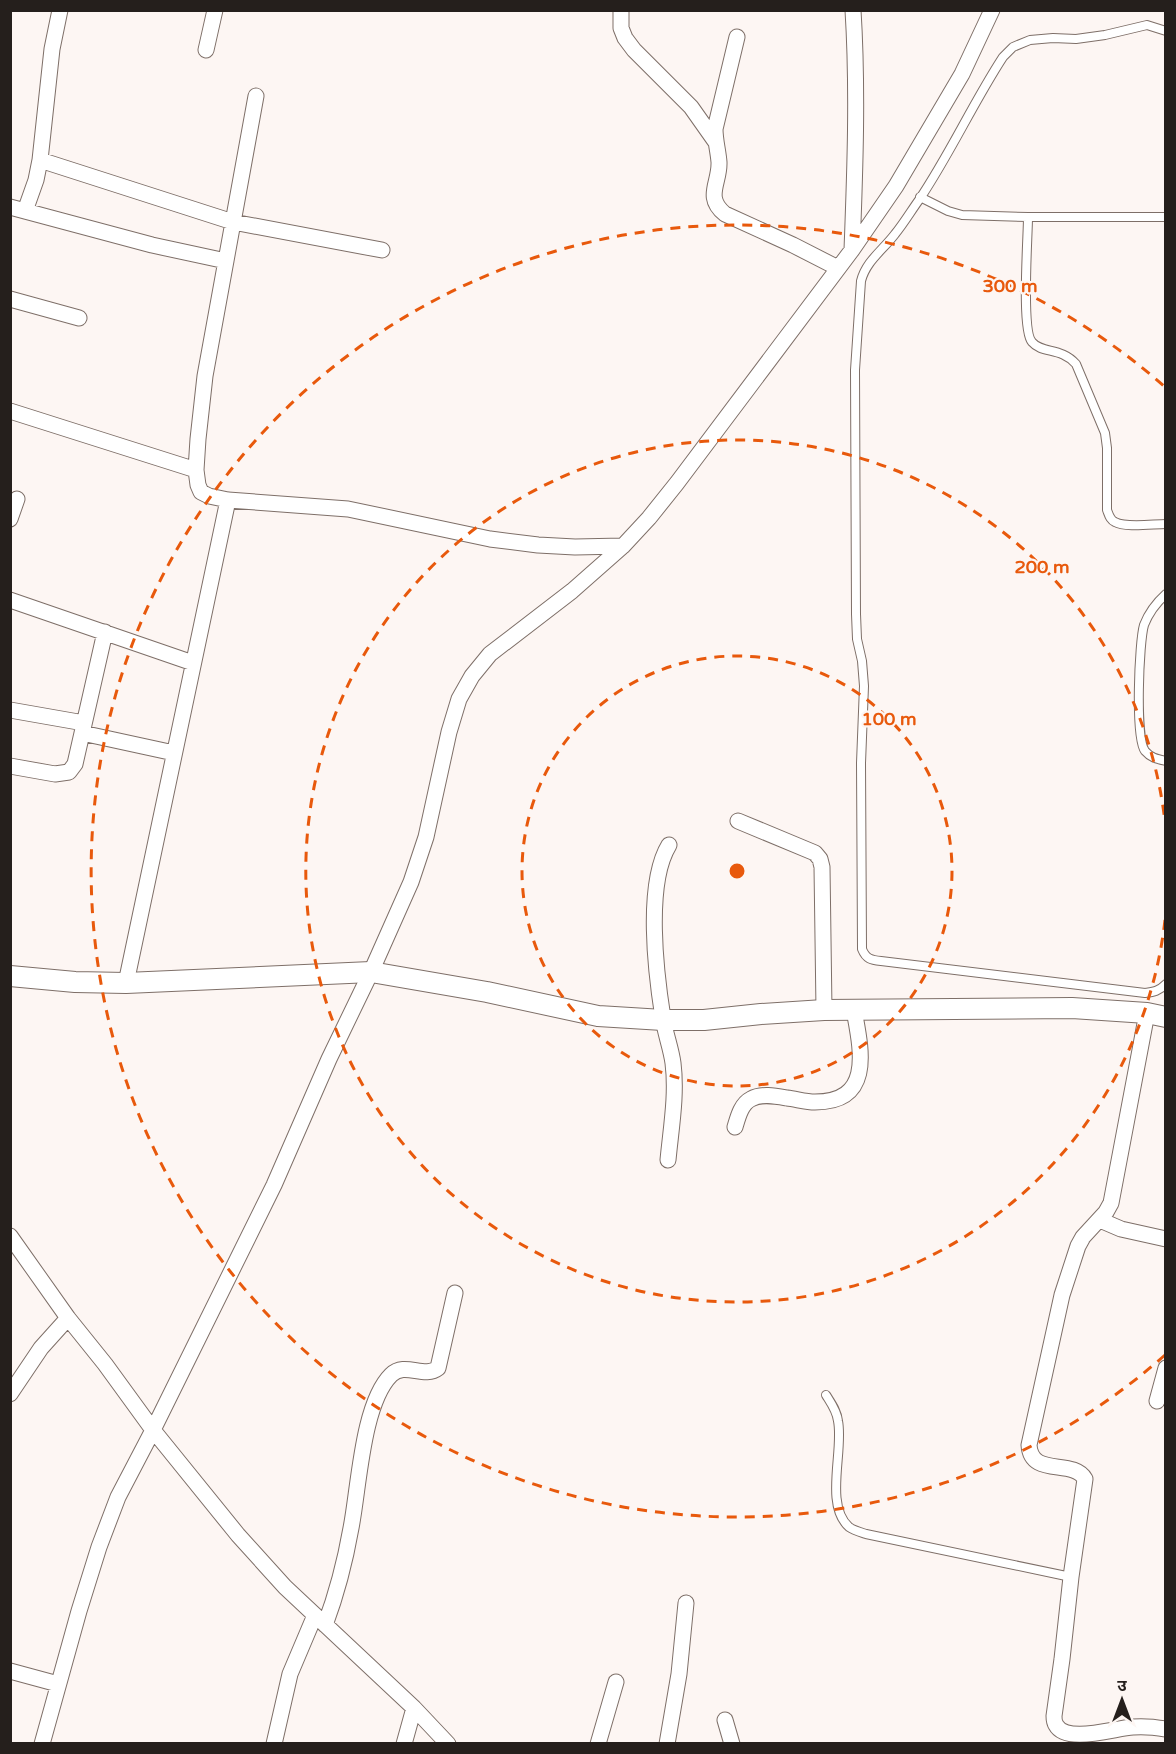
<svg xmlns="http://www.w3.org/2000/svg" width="1176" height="1754" font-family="'Varela Round','Noto Sans Devanagari',sans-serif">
<rect width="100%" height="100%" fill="#fdf6f3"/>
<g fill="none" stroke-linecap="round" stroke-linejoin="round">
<!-- service casing -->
<g stroke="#7e6f68" stroke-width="10">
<path id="service" d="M 1166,31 L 1147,25 L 1105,35 L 1076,39 L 1053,38 L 1030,40 L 1013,47 L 1003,57 C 973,103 950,154 919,200 C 911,211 904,223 895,234 C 883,250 866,261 861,281 L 855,370 L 856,614 L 857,639 L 862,661 L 864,686 L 861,763 L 862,949 C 866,959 871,960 881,961 L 1145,993 C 1154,992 1159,991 1166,984
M 920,197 L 948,211 L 962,215 L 1028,217 L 1166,217
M 1028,217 C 1028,238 1021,330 1032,342 C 1042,354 1061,347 1076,364 L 1105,433 L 1107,448 L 1107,510 C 1109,515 1110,520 1115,522 C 1125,528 1153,524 1166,524
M 1166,594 C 1156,603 1149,612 1144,625 C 1139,642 1135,738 1145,751 C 1151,758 1157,759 1166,761
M 826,1395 C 831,1403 837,1411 838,1421 C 844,1450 824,1505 849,1527 C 853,1530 860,1532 866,1534 L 1071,1577"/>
</g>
<!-- minor casing -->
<g stroke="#7e6f68" stroke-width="17">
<path id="minor" d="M 621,10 L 621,28 L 625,38 L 634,50 L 691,107 L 715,141
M 737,37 L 715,129 C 715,140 718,150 719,162 C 720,183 704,197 725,214 L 793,245 L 838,268
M 206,50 L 215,10
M 40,160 L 233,222 L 382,250
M 10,207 L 152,245 L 226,261
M 25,211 L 36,180 L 40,160 L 52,49 L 60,10
M 852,250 C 855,171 858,90 853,10
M 10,299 L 79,318
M 10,411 L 196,470 L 198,485 L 201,492 L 209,496 L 228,500 L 348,509 L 490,539 L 538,545 L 575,547 L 623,546
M 196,470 L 198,439 L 205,376 L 256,96
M 10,519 L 17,499
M 10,600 L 193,663
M 10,710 L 84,723
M 82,733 L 174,753
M 10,766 L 55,774 L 69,772 L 75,764 L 105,632
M 738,821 L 815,853 L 820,859 L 822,867 L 824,1010
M 126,983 L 228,500
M 1147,1013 L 1111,1203 L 1106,1212 L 1083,1237 L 1078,1246 L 1062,1295 L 1029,1445 C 1031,1478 1073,1458 1085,1479 L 1071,1577 L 1062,1659 L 1054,1716 C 1054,1719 1054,1722 1056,1725 C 1066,1744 1115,1728 1133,1727 C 1144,1726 1154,1727 1166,1729
M 735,1127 C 738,1117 741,1104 751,1099 C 761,1093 776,1096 787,1098 C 796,1099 806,1102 815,1102 C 874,1102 861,1049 854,1010
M 668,1160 C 671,1128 677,1095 673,1063 C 671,1048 665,1033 663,1018 C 656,974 645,884 669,845
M 1100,1220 L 1121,1229 L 1166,1239
M 10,1236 L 68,1318 L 105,1364 L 153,1430 L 238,1535 L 285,1587 L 414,1708 L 448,1744
M 10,1394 L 41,1348 L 68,1318
M 1157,1401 L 1166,1368
M 325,1625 C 337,1593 345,1562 351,1528 C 359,1488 362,1404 391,1375 C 405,1361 424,1379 438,1368 L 455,1293
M 10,1671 L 58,1684
M 725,1720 L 732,1744
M 42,1744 L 79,1611 L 99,1547 L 118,1497 L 153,1430 L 274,1185 L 329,1059 L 371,972 L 411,882 L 426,837 L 449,732 L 459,699 L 472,676 L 490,654 L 572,591 L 623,546 L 649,518 L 677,483 L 852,250 L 896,186 L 962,74 L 992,10
M 274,1744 L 290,1674 L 315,1615
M 404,1744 L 414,1708
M 598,1744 L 616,1682
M 667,1744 L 679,1674 L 686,1603"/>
</g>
<!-- tertiary casing -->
<g stroke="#7e6f68" stroke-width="22">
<path id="tertiary" d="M 10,976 L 75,982 L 126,983 L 371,972 L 487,992 L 598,1016 L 663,1020 L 704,1020 L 761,1014 L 824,1010 L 1072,1008 L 1147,1013 L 1166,1017"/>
</g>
<!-- service -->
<use href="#service" stroke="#fff" stroke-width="8"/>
<!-- minor -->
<use href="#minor" stroke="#fff" stroke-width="15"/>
<!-- tertiary -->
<use href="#tertiary" stroke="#fff" stroke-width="20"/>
</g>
<!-- distance rings -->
<g fill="none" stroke="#e8590c" stroke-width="3" stroke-dasharray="10 8">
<circle cx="737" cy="871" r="215"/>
<path d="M1165 920A431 431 0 1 1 1165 822"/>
<path d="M1165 1355A646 646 0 1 1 1165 387"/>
</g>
<circle cx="737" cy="871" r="9" fill="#e8590c" stroke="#fdf6f3" stroke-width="3"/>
<g font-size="18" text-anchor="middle" font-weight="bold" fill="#e8590c" stroke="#fdf6f3" stroke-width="4.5" stroke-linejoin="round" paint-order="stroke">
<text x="1010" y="292">300 m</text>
<text x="1042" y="573">200 m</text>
<text x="889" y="725">100 m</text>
</g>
<!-- border -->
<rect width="1176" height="1754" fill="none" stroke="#251f1c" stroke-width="24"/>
<!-- north arrow -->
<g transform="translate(1122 1700)" stroke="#fdf6f3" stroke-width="4.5" paint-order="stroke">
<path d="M0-4.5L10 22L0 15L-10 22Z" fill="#251f1c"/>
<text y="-9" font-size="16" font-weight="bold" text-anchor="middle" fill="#251f1c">उ</text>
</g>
</svg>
